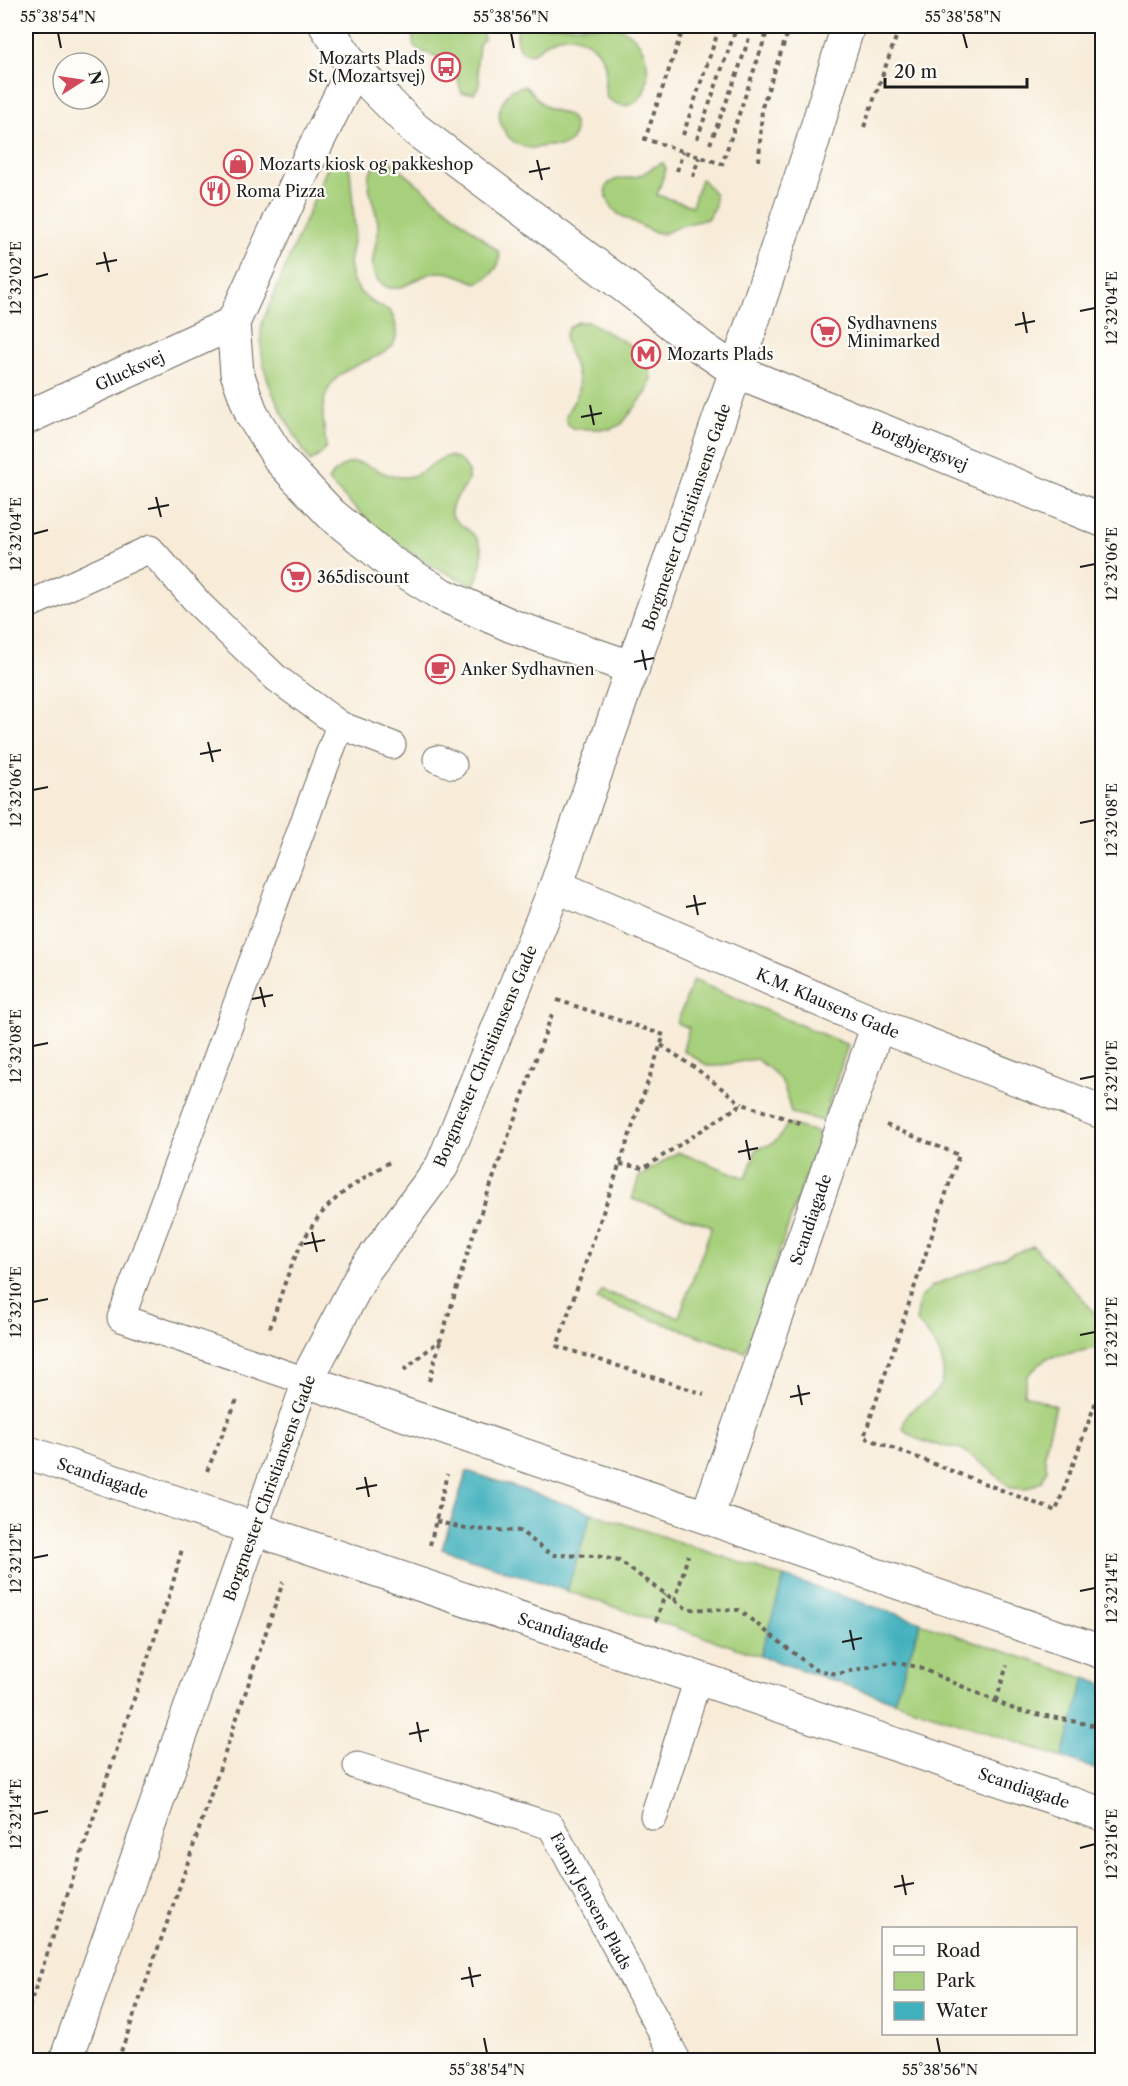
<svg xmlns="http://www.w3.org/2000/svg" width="1128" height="2086" font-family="'Libre Caslon Text',serif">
<rect width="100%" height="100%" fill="#fdfcf7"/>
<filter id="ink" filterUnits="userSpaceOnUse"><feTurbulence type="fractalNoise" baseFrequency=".0167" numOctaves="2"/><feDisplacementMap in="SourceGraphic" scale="12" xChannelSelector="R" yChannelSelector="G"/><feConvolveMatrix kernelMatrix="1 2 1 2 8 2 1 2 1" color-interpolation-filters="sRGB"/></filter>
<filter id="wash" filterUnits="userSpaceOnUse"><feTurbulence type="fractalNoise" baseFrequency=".008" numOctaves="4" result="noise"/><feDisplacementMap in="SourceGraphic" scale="24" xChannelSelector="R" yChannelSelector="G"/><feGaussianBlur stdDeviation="1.35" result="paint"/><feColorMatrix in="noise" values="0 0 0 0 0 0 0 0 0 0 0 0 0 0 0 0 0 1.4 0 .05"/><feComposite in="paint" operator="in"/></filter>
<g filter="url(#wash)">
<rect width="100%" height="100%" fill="#f8ecd9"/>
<!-- green -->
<path fill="#a7d07c" stroke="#62764c" stroke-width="1.5" d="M 424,26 L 480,26 L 484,38 L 479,44 C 479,50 477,58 477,64 C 477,76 484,81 474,93 L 462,93 C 458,83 458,72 449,63 C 436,51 407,56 414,34 Z
M 519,26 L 611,26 C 667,34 653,133 607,98 C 602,86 607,77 605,65 C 599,43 574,30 553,39 C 545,42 541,48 534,53 C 515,57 515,39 519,26 Z
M 524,86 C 533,91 537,101 546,107 C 553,111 562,112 570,116 C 578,126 576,143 561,146 C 557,147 552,145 547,146 C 542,146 538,148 533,148 C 518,148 506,138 501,124 C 496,111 502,100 511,90 Z
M 330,161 C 337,160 347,164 350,170 L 355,230 L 349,263 L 352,279 L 360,292 L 372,302 L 390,311 C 397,322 400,342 388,350 C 368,364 339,365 327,392 C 319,411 325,428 326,447 L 321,454 L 310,462 C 285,416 255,378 262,323 Z
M 390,161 L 499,252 C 502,266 490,278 477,283 C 464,278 452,271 437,272 C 420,273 402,295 385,286 C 361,272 379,247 378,226 C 378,203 350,167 390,161 Z
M 663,163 L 666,168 L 657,195 L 692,206 L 701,179 L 703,180 L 715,194 L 715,206 L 707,219 L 680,226 L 663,234 L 651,231 L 618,214 C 609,205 597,186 615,180 C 622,177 631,179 638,176 C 647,173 654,165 663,163 Z
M 578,322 L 589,322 L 639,350 L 648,359 L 651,379 L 647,392 L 622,424 L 611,429 L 574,429 C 557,419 571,409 576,397 C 578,392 579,384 578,379 C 577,358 549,335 578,322 Z
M 449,456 C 457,458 464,461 467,469 C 474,488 452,494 451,511 C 451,531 501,527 474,585 C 417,563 368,525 328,480 C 361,439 374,484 412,476 C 427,473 435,458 449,456 Z
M 693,980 L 848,1045 L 823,1121 L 791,1113 C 784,1082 783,1077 756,1059 L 716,1066 L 708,1066 L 683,1050 L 689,1028 L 677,1023 Z
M 787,1124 L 820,1133 L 745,1352 L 597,1300 L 602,1291 L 679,1317 L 712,1226 L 632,1199 L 639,1177 L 678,1152 L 746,1178 L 757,1148 C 774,1146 780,1139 787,1124 Z
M 1033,1246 L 1085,1301 L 1102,1323 L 1102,1345 L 1100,1347 L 1047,1358 L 1027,1376 L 1024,1394 L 1056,1406 L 1044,1454 L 1047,1469 L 1041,1482 L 1026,1489 L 1011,1488 L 988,1468 L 961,1449 L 932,1444 L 915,1438 L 903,1429 C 905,1411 911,1411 925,1401 C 960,1377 938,1344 916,1321 L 920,1299 L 932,1286 Z
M 467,1471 L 1102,1684 L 1102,1771 L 442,1549 Z"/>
<!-- water -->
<path fill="#42b1be" stroke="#2f666d" stroke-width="1.5" d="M 467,1471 L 592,1513 L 567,1591 L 442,1549 Z
M 784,1577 L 921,1622 L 894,1701 L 760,1656 Z
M 1085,1678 L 1102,1684 L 1102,1771 L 1062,1758 Z"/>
</g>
<g filter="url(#ink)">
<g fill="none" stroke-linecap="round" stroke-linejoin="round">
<!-- lane casing -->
<g stroke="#69655e" stroke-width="29">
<g id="lane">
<path d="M 26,606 L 150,549 L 201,606 L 276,678 L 340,725 L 121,1318 L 306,1381 L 254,1528"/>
<path d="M 340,725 L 392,745"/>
<path d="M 437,759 L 453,765"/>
<path id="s1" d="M 357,1766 L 551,1826 L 677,2060"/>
<path d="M 654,1816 L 698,1679"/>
</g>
</g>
<!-- street casing -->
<g stroke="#69655e" stroke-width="35">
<g id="street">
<path d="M 326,26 L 354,68 L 415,129 L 636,295 L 701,347 L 736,371 L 556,886 L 442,1166 L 364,1271 L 306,1381 L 1102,1652"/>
<path d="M 354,68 L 296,185 L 233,323 L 237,373 L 252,415 L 281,461 L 331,514 L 387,560 L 441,594 L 512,626 L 633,668"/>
<path id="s2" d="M 26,418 L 233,323"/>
<path id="s3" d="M 556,886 L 878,1025 L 1102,1112"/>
<path id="s4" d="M 26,1452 L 1102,1814"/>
<path id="s5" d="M 707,1517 L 878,1025"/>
<path d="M 66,2060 L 254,1528"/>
</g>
</g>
<!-- secondary casing -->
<g stroke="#69655e" stroke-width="35">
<g id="secondary">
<path id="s6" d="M 848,26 L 811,147 L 736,371 L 1102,520"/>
</g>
</g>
<!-- path -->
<path stroke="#69655e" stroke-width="4" stroke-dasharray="4.5 4.5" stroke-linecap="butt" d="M 684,26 L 645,139 L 722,164 L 769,26
M 783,26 L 803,32
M 864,127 L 900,26
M 683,135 L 720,26
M 697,139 L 737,26
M 710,144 L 737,74 L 753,26
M 759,161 L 762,107 L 790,26
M 677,171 L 683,151
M 693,177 L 699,157
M 557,1000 L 664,1035 L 557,1346 L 704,1394
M 661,1045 L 698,1070 L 742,1104
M 886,1125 L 959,1155 L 864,1437 L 1056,1511 L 1102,1385
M 620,1164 L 644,1168 L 742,1104 L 800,1123
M 270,1328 C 283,1289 294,1247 321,1214 C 339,1192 367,1176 391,1161
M 404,1370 L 441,1339 L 474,1232 L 552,1014
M 429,1381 L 441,1339
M 207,1471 L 238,1397
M 436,1521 L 466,1529 L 520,1531 L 552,1555 L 597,1556 L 619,1561 L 687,1609 L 739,1610 L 814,1669 L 837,1674 L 892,1662 L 918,1667 L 1016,1710 L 1102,1727
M 430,1545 L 447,1474
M 675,1601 L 688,1555
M 656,1621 L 665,1594
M 996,1701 L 1007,1665
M 26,2016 L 171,1590 L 182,1549
M 118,2060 L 173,1906 L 283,1582"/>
<!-- lane -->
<use href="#lane" stroke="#fff" stroke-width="27"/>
<!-- street -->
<use href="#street" stroke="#fff" stroke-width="33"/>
<!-- secondary -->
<use href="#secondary" stroke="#fff" stroke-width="33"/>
</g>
</g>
<!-- ticks -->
<path fill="none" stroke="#1c1c1c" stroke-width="2" d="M 58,33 L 61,48M 511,33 L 514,48M 963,33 L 967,48M 537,160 L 542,180M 529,172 L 550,168M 104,252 L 109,272M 96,264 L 117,260M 33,278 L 48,274M 1080,311 L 1095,308M 1023,312 L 1027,333M 1015,325 L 1035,321M 590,405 L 594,425M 581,417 L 602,413M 156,497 L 161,517M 148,509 L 169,505M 33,534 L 48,530M 1080,567 L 1095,564M 642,650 L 646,670M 634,662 L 654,658M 208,742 L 213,762M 200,754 L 221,750M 33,790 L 48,787M 1080,823 L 1095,820M 694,895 L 698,915M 686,907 L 706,903M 260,987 L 265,1007M 252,999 L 273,995M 33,1046 L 48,1043M 1080,1079 L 1095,1076M 746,1140 L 750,1160M 738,1152 L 758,1148M 312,1232 L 317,1252M 304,1244 L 325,1240M 33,1302 L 48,1299M 1080,1335 L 1095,1332M 798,1385 L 802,1405M 790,1397 L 810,1393M 365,1477 L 369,1497M 356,1489 L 377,1485M 33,1558 L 48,1555M 1080,1591 L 1095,1588M 850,1630 L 854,1650M 842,1642 L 862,1638M 417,1722 L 421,1742M 409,1734 L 429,1730M 33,1814 L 48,1811M 1080,1848 L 1095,1844M 902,1875 L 906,1895M 894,1887 L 914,1883M 469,1967 L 473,1987M 461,1979 L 481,1975M 484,2038 L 487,2053M 937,2038 L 940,2053"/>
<!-- icons -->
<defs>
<g id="bus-ring" transform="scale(1.5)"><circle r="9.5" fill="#fdfcf7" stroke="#d1495b" stroke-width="1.5"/><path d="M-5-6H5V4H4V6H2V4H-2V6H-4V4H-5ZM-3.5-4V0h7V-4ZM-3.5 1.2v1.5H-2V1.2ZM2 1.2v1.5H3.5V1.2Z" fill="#d1495b"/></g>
<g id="shop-ring" transform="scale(1.5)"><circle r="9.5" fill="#fdfcf7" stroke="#d1495b" stroke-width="1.5"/><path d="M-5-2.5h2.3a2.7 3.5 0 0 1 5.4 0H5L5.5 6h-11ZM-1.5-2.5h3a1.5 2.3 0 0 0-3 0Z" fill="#d1495b"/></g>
<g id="restaurant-ring" transform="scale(1.5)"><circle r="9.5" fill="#fdfcf7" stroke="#d1495b" stroke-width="1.5"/><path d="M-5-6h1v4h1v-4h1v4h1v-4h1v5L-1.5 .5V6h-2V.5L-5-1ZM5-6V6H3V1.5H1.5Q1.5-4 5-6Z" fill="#d1495b"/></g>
<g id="supermarket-ring" transform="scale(1.5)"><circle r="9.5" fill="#fdfcf7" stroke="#d1495b" stroke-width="1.5"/><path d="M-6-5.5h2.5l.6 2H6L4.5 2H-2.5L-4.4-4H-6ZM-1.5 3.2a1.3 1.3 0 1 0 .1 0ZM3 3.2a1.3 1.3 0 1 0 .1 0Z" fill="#d1495b"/></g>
<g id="metro-ring" transform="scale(1.5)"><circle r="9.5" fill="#fdfcf7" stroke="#d1495b" stroke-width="1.5"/><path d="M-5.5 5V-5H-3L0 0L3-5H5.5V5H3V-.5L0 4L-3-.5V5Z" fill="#d1495b"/></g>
<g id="cafe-ring" transform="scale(1.5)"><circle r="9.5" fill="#fdfcf7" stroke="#d1495b" stroke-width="1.5"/><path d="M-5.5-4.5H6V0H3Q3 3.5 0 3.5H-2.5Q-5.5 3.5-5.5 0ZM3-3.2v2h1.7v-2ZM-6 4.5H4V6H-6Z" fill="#d1495b"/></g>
</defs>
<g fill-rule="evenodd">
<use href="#bus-ring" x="446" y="67"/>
<use href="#shop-ring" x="238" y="164"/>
<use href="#restaurant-ring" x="215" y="191"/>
<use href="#supermarket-ring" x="826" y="332"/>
<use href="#metro-ring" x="646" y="354"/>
<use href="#supermarket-ring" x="296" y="577"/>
<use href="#cafe-ring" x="440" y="669"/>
</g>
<g text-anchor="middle" stroke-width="4.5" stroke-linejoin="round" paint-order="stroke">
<!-- poi labels -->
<g font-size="16" fill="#1c1c1c" stroke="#fdfcf7" text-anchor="start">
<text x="425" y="64" text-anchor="end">Mozarts Plads<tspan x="425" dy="18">St. (Mozartsvej)</tspan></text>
<text x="259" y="170">Mozarts kiosk og pakkeshop</text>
<text x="236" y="197">Roma Pizza</text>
<text x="847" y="329">Sydhavnens<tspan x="847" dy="18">Minimarked</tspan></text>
<text x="667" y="360">Mozarts Plads</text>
<text x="317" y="583">365discount</text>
<text x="461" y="675">Anker Sydhavnen</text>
</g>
<!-- street labels -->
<g font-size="16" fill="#1c1c1c" stroke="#fdfcf7">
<text dy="6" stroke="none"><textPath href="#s2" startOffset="114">Glucksvej</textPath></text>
<text dy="6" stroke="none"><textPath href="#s6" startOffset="561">Borgbjergsvej</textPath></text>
<text transform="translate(686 517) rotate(-71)" y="6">Borgmester Christiansens Gade</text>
<text dy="6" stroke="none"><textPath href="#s3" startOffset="296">K.M. Klausens Gade</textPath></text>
<text transform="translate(485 1056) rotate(-67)" y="6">Borgmester Christiansens Gade</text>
<text dy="6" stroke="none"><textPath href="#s5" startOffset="315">Scandiagade</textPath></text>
<text dy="6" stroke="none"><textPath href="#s4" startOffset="81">Scandiagade</textPath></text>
<text transform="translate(269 1488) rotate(-70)" y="6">Borgmester Christiansens Gade</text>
<text dy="6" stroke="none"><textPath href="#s4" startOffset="567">Scandiagade</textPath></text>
<text dy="6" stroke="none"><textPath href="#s4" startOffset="1053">Scandiagade</textPath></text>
<text dy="6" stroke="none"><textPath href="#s1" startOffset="288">Fanny Jensens Plads</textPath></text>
</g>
</g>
<!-- margin -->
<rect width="1128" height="2086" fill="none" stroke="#fdfcf7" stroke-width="66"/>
<!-- legend -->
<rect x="882" y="1927" width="195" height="108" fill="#fdfcf7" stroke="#a3a29f" stroke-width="1.5"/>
<rect x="894" y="1946" width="30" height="9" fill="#ffffff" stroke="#a3a29f" stroke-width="1.5"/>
<text x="936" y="1957" font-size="18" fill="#1c1c1c">Road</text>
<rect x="894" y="1972" width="30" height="18" fill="#a7d07c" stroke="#a3a29f" stroke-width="1.5"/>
<text x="936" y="1987" font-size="18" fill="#1c1c1c">Park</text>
<rect x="894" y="2002" width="30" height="18" fill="#42b1be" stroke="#a3a29f" stroke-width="1.5"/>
<text x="936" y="2017" font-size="18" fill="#1c1c1c">Water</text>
<!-- north arrow -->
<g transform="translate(81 81) rotate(78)"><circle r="28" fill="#fdfcf7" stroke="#a3a29f" stroke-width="1.5"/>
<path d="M0-4.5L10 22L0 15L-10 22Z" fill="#d1495b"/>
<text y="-9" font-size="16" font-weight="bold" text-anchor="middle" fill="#1c1c1c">N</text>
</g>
<!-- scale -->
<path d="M885 78v9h142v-9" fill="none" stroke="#1c1c1c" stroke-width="3"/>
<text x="894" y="78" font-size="18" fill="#1c1c1c" stroke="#fdfcf7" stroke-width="4.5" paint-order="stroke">20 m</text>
<rect x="33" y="33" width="1062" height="2020" fill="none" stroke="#1c1c1c" stroke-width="2"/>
<g font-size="15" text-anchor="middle" fill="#1c1c1c">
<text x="58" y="22">55°38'54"N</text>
<text x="511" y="22">55°38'56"N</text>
<text x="963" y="22">55°38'58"N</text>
<text transform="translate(16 278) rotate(-90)" y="5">12°32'02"E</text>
<text transform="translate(1112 308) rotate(-90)" y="5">12°32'04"E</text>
<text transform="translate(16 534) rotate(-90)" y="5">12°32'04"E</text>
<text transform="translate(1112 564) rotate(-90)" y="5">12°32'06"E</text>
<text transform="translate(16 790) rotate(-90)" y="5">12°32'06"E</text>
<text transform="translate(1112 820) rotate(-90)" y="5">12°32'08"E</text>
<text transform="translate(16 1046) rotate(-90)" y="5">12°32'08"E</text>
<text transform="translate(1112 1076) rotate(-90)" y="5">12°32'10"E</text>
<text transform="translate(16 1302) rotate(-90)" y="5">12°32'10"E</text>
<text transform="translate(1112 1332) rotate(-90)" y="5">12°32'12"E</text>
<text transform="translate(16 1558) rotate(-90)" y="5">12°32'12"E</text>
<text transform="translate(1112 1588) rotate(-90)" y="5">12°32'14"E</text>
<text transform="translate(16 1814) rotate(-90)" y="5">12°32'14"E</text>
<text transform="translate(1112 1844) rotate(-90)" y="5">12°32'16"E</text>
<text x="487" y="2075">55°38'54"N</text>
<text x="940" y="2075">55°38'56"N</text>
</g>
</svg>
